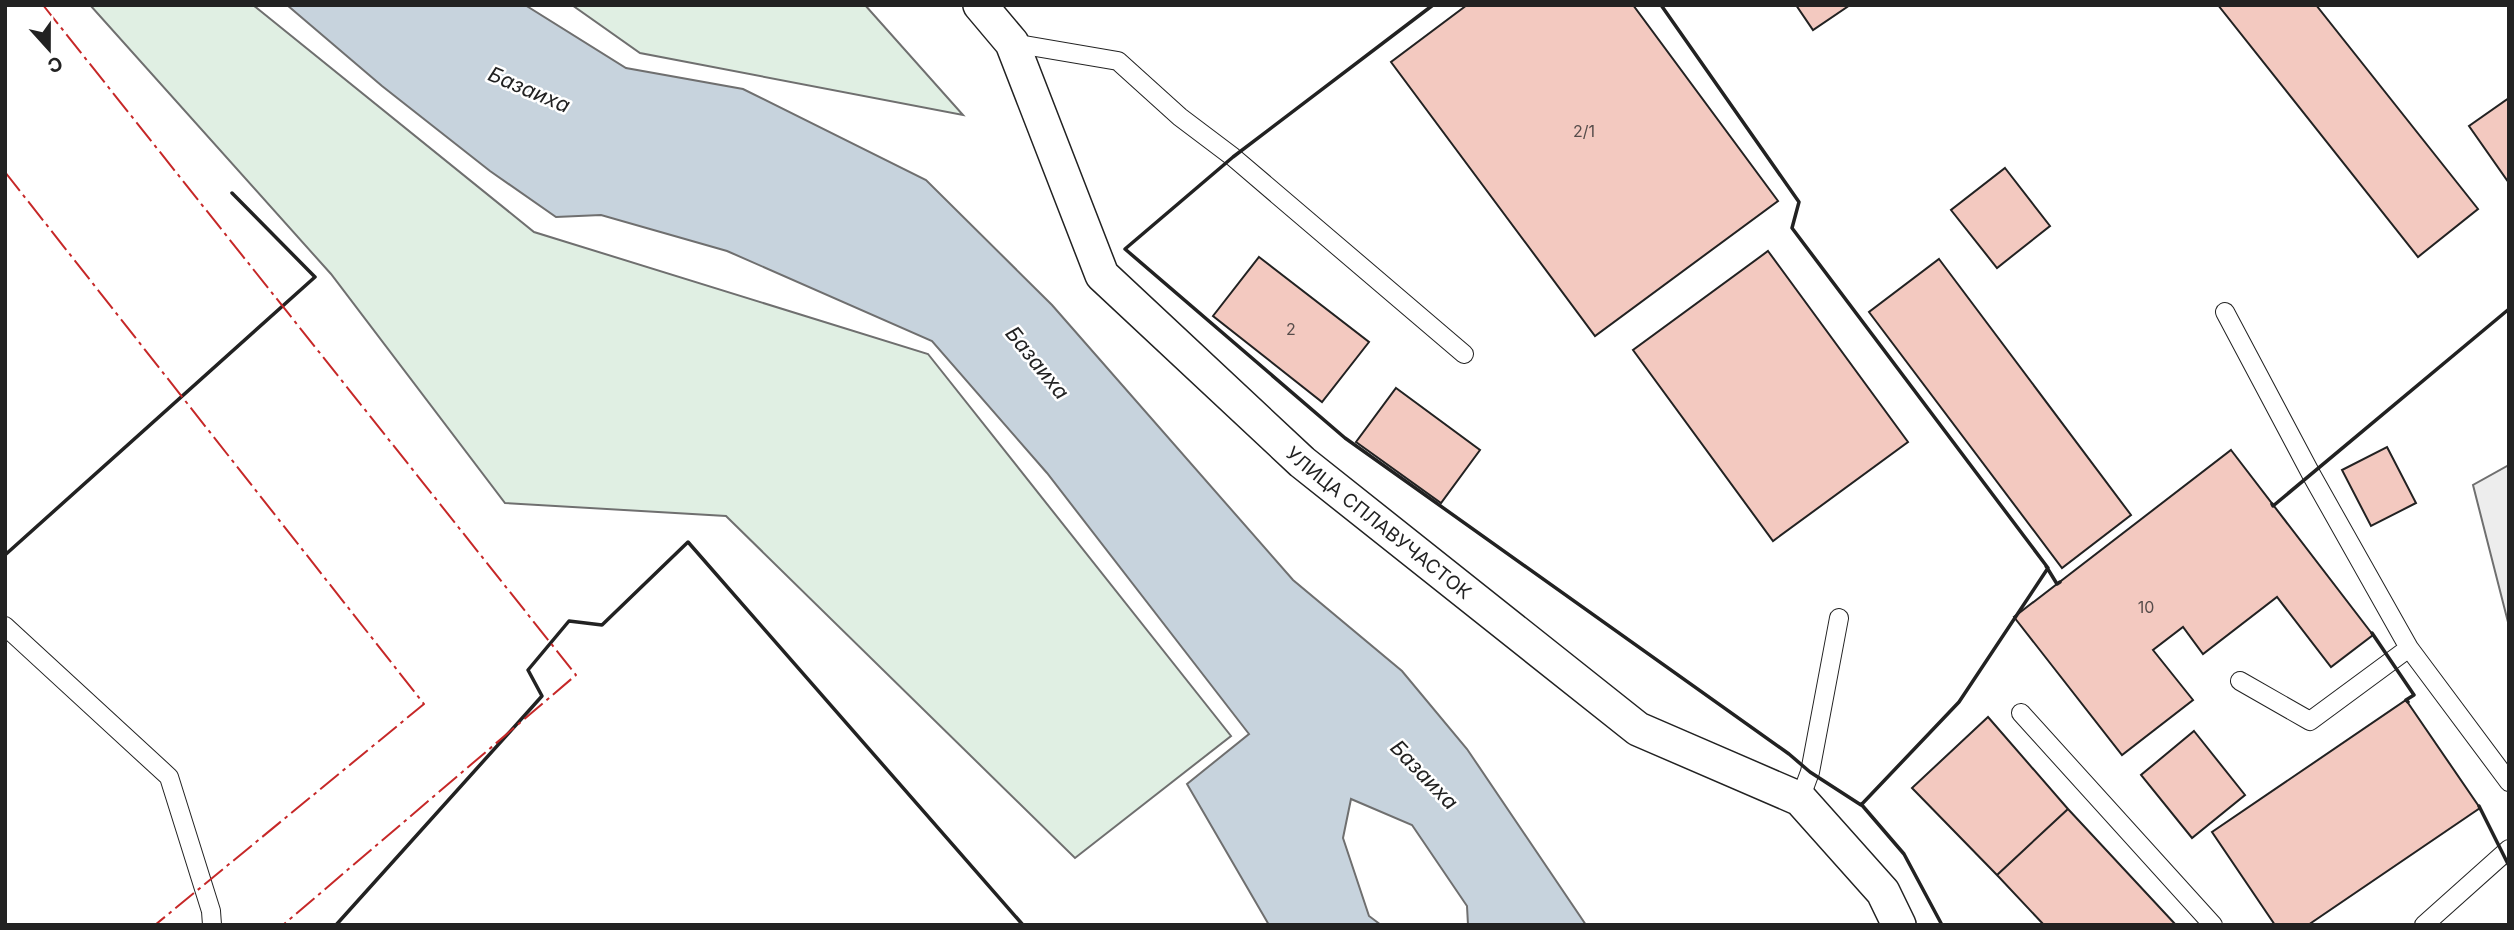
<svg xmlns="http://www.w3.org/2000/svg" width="2514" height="930" font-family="Inter,sans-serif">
<rect width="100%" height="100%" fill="#fff"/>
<!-- green -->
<path fill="#e0efe3" stroke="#6f6f6f" stroke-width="2" d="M 90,5 L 253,5 L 534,232 L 928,354 L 1231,736 L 1075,858 L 726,516 L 505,503 L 331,274 Z
M 572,5 L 865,5 L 963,115 L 640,53 Z"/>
<!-- parking -->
<path fill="#ededed" stroke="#6f6f6f" stroke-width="2" d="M 2509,465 L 2509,626 L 2473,485 Z"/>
<!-- water -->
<path fill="#c7d3dd" stroke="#6f6f6f" stroke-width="2" d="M 287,5 L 525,5 L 626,68 L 743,89 L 926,180 L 1052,305 L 1293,580 L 1402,671 L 1467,749 L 1586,925 L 1468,925 L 1467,906 L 1412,825 L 1351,799 L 1343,838 L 1369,916 L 1381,925 L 1269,925 L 1187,784 L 1249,734 L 1047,473 L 932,341 L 727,251 L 601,215 L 556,217 L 490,171 L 382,86 Z"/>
<!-- building -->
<path fill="#f3c9c0" stroke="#222" stroke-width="2" d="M 1467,5 L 1633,5 L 1778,201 L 1595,336 L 1391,62 Z
M 1796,5 L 1850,5 L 1813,30 Z
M 2218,5 L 2316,5 L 2478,209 L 2418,257 Z
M 2509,98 L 2509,183 L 2469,126 Z
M 2005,168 L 2050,226 L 1997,268 L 1951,210 Z
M 1768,251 L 1908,442 L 1773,541 L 1633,350 Z
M 1259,257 L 1369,342 L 1322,402 L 1213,316 Z
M 1939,259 L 2131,515 L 2062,568 L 1869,312 Z
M 1396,388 L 1480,450 L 1441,503 L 1356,442 Z
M 2387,447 L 2416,503 L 2371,526 L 2342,470 Z
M 2231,450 L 2373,635 L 2331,667 L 2277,597 L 2203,654 L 2183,627 L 2153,650 L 2193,700 L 2122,755 L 2014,617 Z
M 2406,700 L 2480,808 L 2308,925 L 2275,925 L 2212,832 Z
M 1988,717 L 2068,809 L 1997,875 L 1912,788 Z
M 2194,731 L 2245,795 L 2192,838 L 2141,775 Z
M 2068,809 L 2176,925 L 2044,925 L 1997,875 Z"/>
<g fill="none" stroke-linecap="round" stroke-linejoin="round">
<!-- lane casing -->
<g stroke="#222" stroke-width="20">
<path id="lane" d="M 1012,43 L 1118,61 L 1180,117 L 1233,157 L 1464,354
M 2225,312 L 2311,474 L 2409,648 L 2509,782
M 5,626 L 169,777 L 211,911 L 212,925
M 2240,681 L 2310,721 L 2409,648
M 2021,713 L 2213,925
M 1800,799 L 1810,772 L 1839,618
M 2424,925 L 2509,849"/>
</g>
<!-- street casing -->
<g stroke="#222" stroke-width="36">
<g id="street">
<path id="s1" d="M 980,5 L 1012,43 L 1102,275 L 1302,462 L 1638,729 L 1800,799 L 1883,892 L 1899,925"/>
</g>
</g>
<!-- lane -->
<use href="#lane" stroke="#fff" stroke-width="18"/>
<!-- street -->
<use href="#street" stroke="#fff" stroke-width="33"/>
<!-- wall -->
<path stroke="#222" stroke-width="3.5" d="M 1433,5 L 1233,157 L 1125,249 L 1345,438 L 1789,754 L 1810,772 L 1861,805 L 1959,702 L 2048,568 L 1792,228 L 1799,202 L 1661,5
M 2272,504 L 2273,506 L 2509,309
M 5,555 L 315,277 L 232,193
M 2046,566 L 2057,584 L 2060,582
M 2372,633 L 2414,695 L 2406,700 L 2408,702
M 1861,804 L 1904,854 L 1942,925
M 2479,806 L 2509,866
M 336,925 L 542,696 L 528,670 L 569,621 L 602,625 L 688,542 L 1023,925"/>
<!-- power -->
<path stroke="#c62828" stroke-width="2" stroke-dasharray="24 5 3.5 5" stroke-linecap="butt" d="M 43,5 L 576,675 L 283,925
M 5,172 L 424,704 L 155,925"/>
</g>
<g text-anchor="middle" stroke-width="5" stroke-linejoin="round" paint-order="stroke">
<!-- number labels -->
<g font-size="16" fill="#564c4a">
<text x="1584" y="137">2/1</text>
<text x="1291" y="335">2</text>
<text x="2146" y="613">10</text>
</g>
<!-- street labels -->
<g font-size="19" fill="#222" stroke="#fff">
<text dy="7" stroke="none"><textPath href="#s1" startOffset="670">УЛИЦА СПЛАВУЧАСТОК</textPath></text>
</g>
<!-- water labels -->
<g font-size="21" font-style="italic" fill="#222" stroke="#fff">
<text transform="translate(529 90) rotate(23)" y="7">Базаиха</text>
<text transform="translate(1037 363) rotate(51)" y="7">Базаиха</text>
<text transform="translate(1424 775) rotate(46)" y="7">Базаиха</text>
</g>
</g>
<!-- border -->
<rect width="2514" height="930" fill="none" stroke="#222222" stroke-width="14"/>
<!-- north arrow -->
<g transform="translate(49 49) rotate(159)" stroke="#ffffff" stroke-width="5" paint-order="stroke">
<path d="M0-5L12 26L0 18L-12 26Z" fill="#222222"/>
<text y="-10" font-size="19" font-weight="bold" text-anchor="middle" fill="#222222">С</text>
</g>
</svg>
